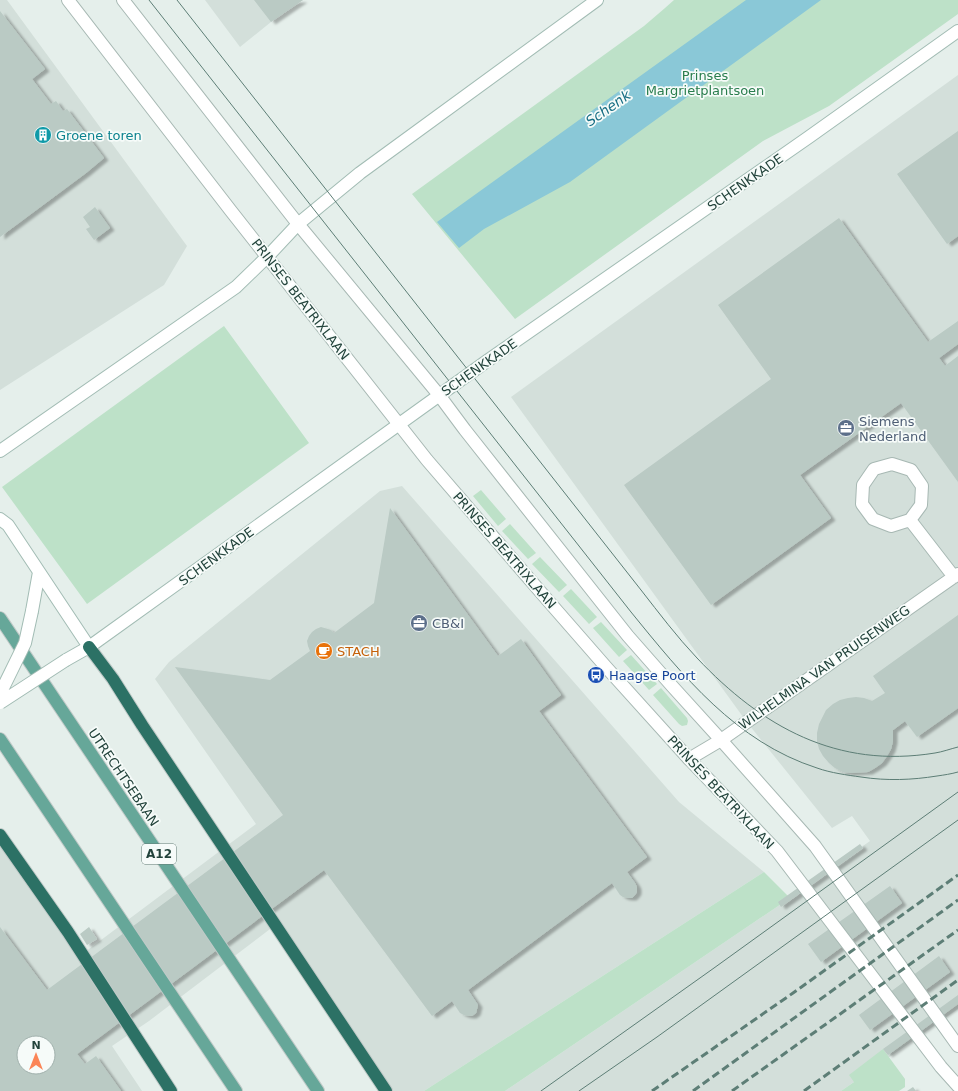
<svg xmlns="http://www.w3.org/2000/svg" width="958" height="1091" font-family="'DejaVu Sans',sans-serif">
<defs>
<filter id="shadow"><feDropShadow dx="4.5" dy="2.5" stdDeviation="1" flood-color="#0004"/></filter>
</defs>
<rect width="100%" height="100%" fill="#e5efeb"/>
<!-- built -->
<path fill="#d3dfda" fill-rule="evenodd" d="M 0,0 L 7,0 L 187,246 L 164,285 L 0,390 Z
M 205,0 L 303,0 L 271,22 L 240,47 Z
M 958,75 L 958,1009 L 841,1091 L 505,1091 L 790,898 L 870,841 L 852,816 L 832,828 L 746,721 L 511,397 Z
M 402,486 L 679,802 L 764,872 L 424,1091 L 390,1091 L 278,923 L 149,1021 L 112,1046 L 142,1091 L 0,1091 L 0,837 L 81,955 L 256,824 L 155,679 L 169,662 L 380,491 ZM 24,1043 L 48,1043 L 48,1067 L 24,1067 Z"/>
<!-- green -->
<path fill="#bde1c8" d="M 674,0 L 958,0 L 958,14 L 829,106 L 763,141 L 515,319 L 412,194 L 644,26 L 665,8 Z
M 224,326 L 309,443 L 87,604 L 2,487 Z
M 481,490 L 506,519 L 498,526 L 473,496 Z
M 510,524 L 536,553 L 528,559 L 502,531 Z
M 540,557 L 567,585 L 559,592 L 532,564 Z
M 571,589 L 597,617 L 589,624 L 563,596 Z
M 601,622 L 627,650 L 619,657 L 593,628 Z
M 631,655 L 657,684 L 649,690 L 623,661 Z
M 661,688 L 687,718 L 688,721 L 687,725 L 682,726 L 679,724 L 653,695 Z
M 764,872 L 790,898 L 505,1091 L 424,1091 Z
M 883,1049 L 905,1079 L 905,1087 L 899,1091 L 841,1091 L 854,1082 L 849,1075 Z"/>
<!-- water -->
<path fill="#8ac8d7" d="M 746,0 L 821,0 L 570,182 L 484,229 L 459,248 L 437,222 Z"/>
<!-- building -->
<path fill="#bacac4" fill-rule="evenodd" filter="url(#shadow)" d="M 254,0 L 303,0 L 271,22 Z
M 0,11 L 45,69 L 32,79 L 51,104 L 56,101 L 63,111 L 67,109 L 104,158 L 86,173 L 0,237 Z
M 958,131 L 958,236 L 947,244 L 897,174 Z
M 95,207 L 110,228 L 94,240 L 86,229 L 90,227 L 83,217 Z
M 839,218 L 928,342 L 958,321 L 958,344 L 939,358 L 945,366 L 958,356 L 958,482 L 901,403 L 800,475 L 831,518 L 711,605 L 624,485 L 771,379 L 718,305 Z
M 390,508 L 498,656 L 521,639 L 561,695 L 539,711 L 647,857 L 627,872 L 635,883 L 637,887 L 637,892 L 635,895 L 632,898 L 627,898 L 623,897 L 620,895 L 612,883 L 468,990 L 478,1005 L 476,1013 L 472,1016 L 468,1016 L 464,1015 L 460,1013 L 452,1001 L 432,1016 L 324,870 L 77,1054 L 85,1064 L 96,1056 L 121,1091 L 0,1091 L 0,927 L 47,990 L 283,815 L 175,667 L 270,680 L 310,651 L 308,646 L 307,641 L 309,636 L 312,632 L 316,629 L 321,627 L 331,630 L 334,633 L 374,603 ZM 24,1043 L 48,1043 L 48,1067 L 24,1067 Z
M 958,615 L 958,708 L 917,737 L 905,721 L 893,730 L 893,741 L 891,749 L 887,756 L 882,763 L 875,768 L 868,772 L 851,773 L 843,772 L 835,768 L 829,763 L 823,756 L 819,749 L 817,741 L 817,733 L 819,724 L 826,710 L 833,704 L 840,700 L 848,698 L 856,697 L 864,698 L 872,701 L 885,693 L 873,676 Z
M 860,844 L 863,848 L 781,907 L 778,902 Z
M 890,886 L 902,903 L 821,962 L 808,944 Z
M 89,927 L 97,939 L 87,945 L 80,934 Z
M 939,956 L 950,972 L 870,1030 L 859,1015 Z
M 958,995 L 958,1004 L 888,1055 L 883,1049 Z
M 913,1087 L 916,1091 L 907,1091 Z"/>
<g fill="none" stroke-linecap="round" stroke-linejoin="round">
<!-- service casing -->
<g stroke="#a7b8b3" stroke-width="14">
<path id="service" d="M 892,464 L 911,470 L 922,486 L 921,505 L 910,520 L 891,526 L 873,519 L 862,504 L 863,485 L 874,469 Z
M 910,520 L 954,577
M 689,759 L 721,740 L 958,574"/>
</g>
<!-- tertiary casing -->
<g stroke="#a7b8b3" stroke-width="14">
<path id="tertiary" d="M 68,0 L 231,211 L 427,460 L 544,596 L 606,667 L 689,759 L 777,851 L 941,1067 L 958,1086
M 123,0 L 298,224 L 439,395 L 465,430 L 628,636 L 672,686 L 721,740 L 815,846 L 958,1046"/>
</g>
<!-- secondary casing -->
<g stroke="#a2bcb4" stroke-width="14">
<path id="secondary" d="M 0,451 L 236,287 L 268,256 L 298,224 L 360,173 L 597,0
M 0,519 L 8,525 L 89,647
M 32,611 L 39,572
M 66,660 L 89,647 L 487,361 L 809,137 L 958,31"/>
</g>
<!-- primary casing -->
<g stroke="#c1cac8" stroke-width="14">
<path id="primary" d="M 0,618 L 318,1091
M 0,739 L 236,1091"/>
</g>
<!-- motorway casing -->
<g stroke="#c1cac8" stroke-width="14">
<path id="motorway" d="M 89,647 L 113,679 L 142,725 L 386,1091
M 0,835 L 68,932 L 171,1091"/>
</g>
<!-- service -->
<use href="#service" stroke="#fff" stroke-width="12"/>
<!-- tertiary -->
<use href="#tertiary" stroke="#fff" stroke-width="12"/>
<!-- secondary -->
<use href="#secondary" stroke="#fff" stroke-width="12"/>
<!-- primary -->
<use href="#primary" stroke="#66a799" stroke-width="12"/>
<!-- motorway -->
<use href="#motorway" stroke="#2c7165" stroke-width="12"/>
<!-- tram -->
<path stroke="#5d7e76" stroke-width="1" d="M 149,0 L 631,612 C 683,676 736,742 817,768 C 831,773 847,775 861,777 C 887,781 912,780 937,776 C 944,775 951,774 958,772
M 177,0 L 641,590 C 659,613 677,637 697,658 C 762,727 837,769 935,753 C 942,752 950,749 958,747
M 541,1091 L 714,968 L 958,792
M 579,1091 L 657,1037 L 958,820"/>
<!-- rail -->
<path stroke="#5d7e76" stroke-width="3" stroke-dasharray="8 4" stroke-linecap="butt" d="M 652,1091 L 793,993 L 958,875
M 693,1091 L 958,900
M 732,1091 L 958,930
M 804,1091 L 958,980"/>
<!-- secondary-bridge casing -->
<g stroke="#a2bcb4" stroke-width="14" stroke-linecap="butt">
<path id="secondary-bridge" d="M 0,694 L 25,643 L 32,611
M 0,703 L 66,660"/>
</g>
<!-- secondary-bridge -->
<use href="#secondary-bridge" stroke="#fff" stroke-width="12"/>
</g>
<!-- icons -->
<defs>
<g id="building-disc" transform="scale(0.9)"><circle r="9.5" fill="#0f9aa8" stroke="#f6fbf9"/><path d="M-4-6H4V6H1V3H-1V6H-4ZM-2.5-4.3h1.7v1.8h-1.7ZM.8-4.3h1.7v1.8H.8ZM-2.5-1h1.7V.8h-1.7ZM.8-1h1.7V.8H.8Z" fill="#fff"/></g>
<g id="office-disc" transform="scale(0.9)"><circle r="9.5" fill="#5c6f8a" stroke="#f6fbf9"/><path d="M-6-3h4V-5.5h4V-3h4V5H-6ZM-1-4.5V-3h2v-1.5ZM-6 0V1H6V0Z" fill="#fff"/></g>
<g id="cafe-disc" transform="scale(0.9)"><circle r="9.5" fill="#e8710a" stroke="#f6fbf9"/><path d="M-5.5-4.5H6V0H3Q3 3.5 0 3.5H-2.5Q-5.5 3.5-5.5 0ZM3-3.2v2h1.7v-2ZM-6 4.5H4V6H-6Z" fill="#fff"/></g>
<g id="bus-disc" transform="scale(0.9)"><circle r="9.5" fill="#1a4fb4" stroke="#f6fbf9"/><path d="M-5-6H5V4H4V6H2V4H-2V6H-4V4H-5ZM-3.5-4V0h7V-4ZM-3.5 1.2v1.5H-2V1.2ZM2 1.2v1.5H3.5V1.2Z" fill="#fff"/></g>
</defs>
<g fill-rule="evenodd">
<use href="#building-disc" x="43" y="135"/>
<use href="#office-disc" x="846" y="428"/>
<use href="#office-disc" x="419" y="623"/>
<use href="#cafe-disc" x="324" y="651"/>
<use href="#bus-disc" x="596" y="675"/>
</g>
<g text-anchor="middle" stroke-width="3.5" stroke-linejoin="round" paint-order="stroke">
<!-- shield labels -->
<rect fill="#f6fbf9" stroke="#627a74" stroke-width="1" x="142" y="844" width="34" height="20" rx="3"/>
<g font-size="12" font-weight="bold" fill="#22433b">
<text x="159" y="858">A12</text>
</g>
<!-- park labels -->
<g font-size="13" fill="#297d4d" stroke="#f6fbf9">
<text x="705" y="80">Prinses<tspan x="705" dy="15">Margrietplantsoen</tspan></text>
</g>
<!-- culture labels -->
<g font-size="13" fill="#0d838f" stroke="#f6fbf9" text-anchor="start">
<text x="56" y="140">Groene toren</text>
</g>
<!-- street labels -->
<g font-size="13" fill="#22433b" stroke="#f6fbf9">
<text transform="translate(745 182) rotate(-35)" y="5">SCHENKKADE</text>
<text transform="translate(301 299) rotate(52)" y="5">PRINSES BEATRIXLAAN</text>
<text transform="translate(479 367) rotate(-35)" y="5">SCHENKKADE</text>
<text transform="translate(505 550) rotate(49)" y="5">PRINSES BEATRIXLAAN</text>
<text transform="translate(216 556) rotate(-36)" y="5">SCHENKKADE</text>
<text transform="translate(824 667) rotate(-35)" y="5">WILHELMINA VAN PRUISENWEG</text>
<text transform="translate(124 777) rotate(56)" y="5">UTRECHTSEBAAN</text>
<text transform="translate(721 792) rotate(47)" y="5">PRINSES BEATRIXLAAN</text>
</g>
<!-- service labels -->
<g font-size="13" fill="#4e5e75" stroke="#f6fbf9" text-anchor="start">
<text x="859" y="426">Siemens<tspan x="859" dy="15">Nederland</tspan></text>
<text x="432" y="628">CB&amp;I</text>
</g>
<!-- food labels -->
<g font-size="13" fill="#c56008" stroke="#f6fbf9" text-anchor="start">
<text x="337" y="656">STACH</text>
</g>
<!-- transit labels -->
<g font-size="13" fill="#164399" stroke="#f6fbf9" text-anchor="start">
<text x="609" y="680">Haagse Poort</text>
</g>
<!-- water labels -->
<g font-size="14" font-style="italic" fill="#176e84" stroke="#f6fbf9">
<text transform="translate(608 108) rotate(-35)" y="5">Schenk</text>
</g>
</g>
<!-- north arrow -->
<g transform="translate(36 1055)"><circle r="19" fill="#f6fbf9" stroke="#a1b1ad"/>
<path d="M0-3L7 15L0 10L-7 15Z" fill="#fb8557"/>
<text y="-6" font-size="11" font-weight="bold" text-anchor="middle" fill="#22433b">N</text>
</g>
</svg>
